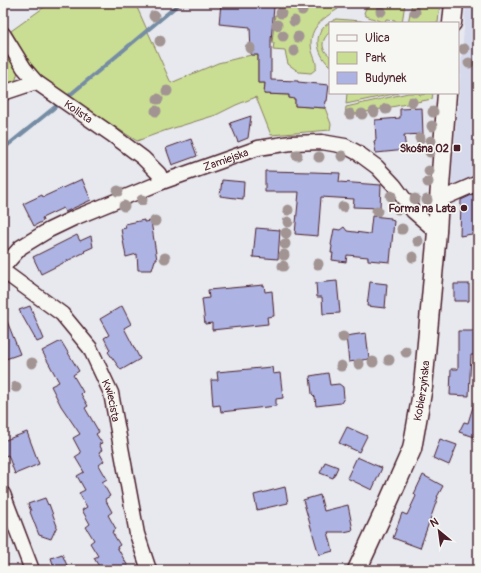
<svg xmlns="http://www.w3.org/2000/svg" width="481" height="573" font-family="Pangolin,sans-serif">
<rect width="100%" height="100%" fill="#e7e9ef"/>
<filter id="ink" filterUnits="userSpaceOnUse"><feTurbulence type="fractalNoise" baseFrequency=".025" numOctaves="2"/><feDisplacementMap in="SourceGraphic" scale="8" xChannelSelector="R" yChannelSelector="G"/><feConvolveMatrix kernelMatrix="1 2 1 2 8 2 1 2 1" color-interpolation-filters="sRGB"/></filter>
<g filter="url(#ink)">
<!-- built -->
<path fill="#d6d9ec" d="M 466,3 L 478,3 L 478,180 L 456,189 L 451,187 Z"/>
<!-- green -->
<path fill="#c9de93" stroke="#8a7e5f" d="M 50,3 L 135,3 L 171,83 L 218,63 L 251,55 L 258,55 L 258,83 L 265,83 L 264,94 L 289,95 L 289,98 L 295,99 L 295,106 L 325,108 L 331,124 L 330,130 L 271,135 L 256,97 L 236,105 L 216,115 L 164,131 L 137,141 L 50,85 L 34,70 L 11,31 Z
M 273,3 L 335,3 L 338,9 C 322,19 307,29 312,51 C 314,58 317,62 316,69 L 311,73 L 299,72 L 288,64 L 285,51 L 273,50 L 274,43 L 272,43 L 275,15 L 278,15 L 279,7 L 273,5 Z
M 368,3 L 405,3 L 402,23 L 395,23 L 395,20 L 386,19 L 385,23 L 366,16 L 364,13 Z
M 412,3 L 440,3 L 438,23 L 408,23 Z
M 336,19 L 361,21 L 365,23 L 330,23 L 330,32 C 325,36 320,44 325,51 C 326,53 328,54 330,56 L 330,66 C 319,56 312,38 325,26 C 328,23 333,21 336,19 Z
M 3,47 L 18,71 L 15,83 L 3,89 Z
M 347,93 L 398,93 L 346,104 Z
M 408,93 L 419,93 L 420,95 L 425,94 L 426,93 L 433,93 L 432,99 L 345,116 L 346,107 Z"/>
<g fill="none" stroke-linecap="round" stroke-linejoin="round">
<!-- stream -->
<path stroke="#758ca4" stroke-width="4" d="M 65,99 L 180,3
M 3,149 L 60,103"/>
</g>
<!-- building -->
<path fill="#adb4e4" stroke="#4a1f2b" d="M 221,3 L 272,3 L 271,6 L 274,7 L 271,40 L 271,80 L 298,81 L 298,82 L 329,85 L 327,101 L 326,101 L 325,108 L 295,106 L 295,99 L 289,98 L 289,95 L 264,94 L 265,83 L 258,83 L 258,55 L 251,55 L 250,27 L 219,24 Z
M 422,108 L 423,134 L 404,135 L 406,150 L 376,153 L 374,141 L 376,140 L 375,120 L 400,118 L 400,109 Z
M 251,116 L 248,138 L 238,142 L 230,123 Z
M 191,139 L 197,156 L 172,165 L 166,148 Z
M 265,171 L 312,172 L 340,173 L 339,182 L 381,185 L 380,208 L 353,207 L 354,199 L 321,197 L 318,236 L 295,234 L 299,192 L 265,192 Z
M 82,179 L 91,200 L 65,212 L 63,208 L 42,218 L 43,221 L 34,226 L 23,204 L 42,195 L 43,197 Z
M 222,180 L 244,182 L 243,199 L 220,196 Z
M 476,193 L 478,233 L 460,236 L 461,200 Z
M 372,216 L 391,218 L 391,220 L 394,221 L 390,262 L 368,260 L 368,257 L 347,255 L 346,262 L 332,260 L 333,253 L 331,253 L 332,246 L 331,245 L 334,229 L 340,230 L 344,227 L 347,231 L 370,234 Z
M 144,220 L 144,222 L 151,221 L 157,260 L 155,260 L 152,270 L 138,270 L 137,254 L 126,257 L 121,229 L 126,228 L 125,224 Z
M 256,228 L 280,230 L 278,259 L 253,257 Z
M 77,235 L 80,241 L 91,236 L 93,247 L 84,251 L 85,252 L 41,274 L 33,257 Z
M 337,281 L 340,313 L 323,314 L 322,297 L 317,297 L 316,283 Z
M 370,282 L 387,284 L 385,308 L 367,306 Z
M 454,284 L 469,284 L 469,301 L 454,301 Z
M 264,285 L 265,292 L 272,291 L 274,316 L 267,317 L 268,324 L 212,330 L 212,323 L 205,324 L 202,299 L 209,298 L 208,290 Z
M 30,306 L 44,339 L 37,342 L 19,310 Z
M 122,306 L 131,324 L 124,328 L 140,359 L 121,370 L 108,352 L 110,350 L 104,338 L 109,335 L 100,319 Z
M 3,311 L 20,354 L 3,360 Z
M 458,331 L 477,331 L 477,355 L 471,355 L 469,396 L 450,395 L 451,369 L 458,369 Z
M 366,333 L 369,359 L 349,362 L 346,336 Z
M 61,341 L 79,371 L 73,375 L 83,392 L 81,394 L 88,406 L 85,408 L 99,432 L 96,434 L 102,443 L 99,444 L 102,450 L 99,452 L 104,461 L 99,465 L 107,479 L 102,482 L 110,496 L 105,499 L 112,512 L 108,515 L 116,529 L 112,532 L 120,545 L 117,547 L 130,570 L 101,570 L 94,558 L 98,556 L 90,543 L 94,540 L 86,527 L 90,524 L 82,510 L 87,507 L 79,493 L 85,490 L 77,476 L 84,472 L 75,457 L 81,453 L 73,438 L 80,434 L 61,406 L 51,386 L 59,382 L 42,351 Z
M 272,367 L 273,374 L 280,373 L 283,398 L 276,399 L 276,406 L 221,412 L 220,405 L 213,406 L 211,380 L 218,380 L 217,372 Z
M 328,373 L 330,385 L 339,384 L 343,387 L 344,398 L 341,403 L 316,406 L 315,397 L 312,394 L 310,376 Z
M 475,400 L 478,400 L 478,438 L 459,432 L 464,422 L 468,423 Z
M 347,427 L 367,436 L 359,452 L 339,443 Z
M 27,432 L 39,464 L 15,474 L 8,455 L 3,457 L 3,441 Z
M 440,439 L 457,445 L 449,465 L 433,458 Z
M 357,457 L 382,468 L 372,490 L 347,478 Z
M 325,462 L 338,467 L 333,478 L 320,473 Z
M 423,475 L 443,486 L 437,497 L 438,497 L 420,548 L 393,538 L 402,513 L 407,515 L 416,496 L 414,494 Z
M 285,487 L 288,503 L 257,510 L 254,495 Z
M 320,495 L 324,511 L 348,505 L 353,530 L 344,532 L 328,532 L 333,551 L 319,555 L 303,500 Z
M 45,498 L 48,505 L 49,504 L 57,526 L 51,539 L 39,535 L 30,512 L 31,511 L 28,504 Z
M 62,554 L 69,570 L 55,570 L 51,558 Z"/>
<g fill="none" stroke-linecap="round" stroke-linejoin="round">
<!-- minor casing -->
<g stroke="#4a1f2b" stroke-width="17">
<g id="minor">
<path id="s1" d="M 3,34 L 24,68 L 36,82 L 111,134 L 143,158 L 159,174 L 162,182"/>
<path d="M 3,93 L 36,82"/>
<path d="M 439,200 L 478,183"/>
<path id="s2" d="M 3,267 L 21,247 L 49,230 L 74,218 L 162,182 L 258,148 L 291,143 L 322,142 L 345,146 L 358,153 L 377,167 L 394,185 L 413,211 L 437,232"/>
<path id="s3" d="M 3,271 L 62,314 L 90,348 L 111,393 L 137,534 L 149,570"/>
<path d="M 3,494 L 32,570"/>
</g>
</g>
<!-- tertiary casing -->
<g stroke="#4a1f2b" stroke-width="21">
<g id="tertiary">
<path d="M 452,23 L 454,3"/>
<path id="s4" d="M 357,570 L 387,505 L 412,449 L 423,387 L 437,232 L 439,200 L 447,93"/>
</g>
</g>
<!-- minor -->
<use href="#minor" stroke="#f6f6f2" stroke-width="14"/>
<!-- tertiary -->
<use href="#tertiary" stroke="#f6f6f2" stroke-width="18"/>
</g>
<!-- trees -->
<g fill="#a29492">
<circle cx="302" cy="10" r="5.5"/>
<circle cx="381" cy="11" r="5.5"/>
<circle cx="415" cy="12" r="5.5"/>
<circle cx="281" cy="13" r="5.5"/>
<circle cx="154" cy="16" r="5.5"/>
<circle cx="294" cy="21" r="5.5"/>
<circle cx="277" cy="25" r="5.5"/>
<circle cx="283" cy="36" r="5.5"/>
<circle cx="298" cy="37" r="5.5"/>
<circle cx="160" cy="41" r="5.5"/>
<circle cx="250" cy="48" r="5.5"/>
<circle cx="464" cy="49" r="5.5"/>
<circle cx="294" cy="51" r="5.5"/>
<circle cx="469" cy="63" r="5.5"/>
<circle cx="167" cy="91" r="5.5"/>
<circle cx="158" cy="99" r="5.5"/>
<circle cx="412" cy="102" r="5.5"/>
<circle cx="386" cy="109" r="5.5"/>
<circle cx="156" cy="111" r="5.5"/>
<circle cx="374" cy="112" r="5.5"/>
<circle cx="433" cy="112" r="5.5"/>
<circle cx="350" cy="114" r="5.5"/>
<circle cx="362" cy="114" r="5.5"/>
<circle cx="432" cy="126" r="5.5"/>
<circle cx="420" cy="138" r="5.5"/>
<circle cx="431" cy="141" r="5.5"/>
<circle cx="430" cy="152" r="5.5"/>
<circle cx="297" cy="155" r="5.5"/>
<circle cx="342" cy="156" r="5.5"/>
<circle cx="319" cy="157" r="5.5"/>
<circle cx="429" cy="171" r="5.5"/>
<circle cx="428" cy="182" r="5.5"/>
<circle cx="118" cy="191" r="5.5"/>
<circle cx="391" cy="196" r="5.5"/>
<circle cx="415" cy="199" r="5.5"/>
<circle cx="142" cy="200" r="5.5"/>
<circle cx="427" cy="200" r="5.5"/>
<circle cx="124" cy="206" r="5.5"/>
<circle cx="343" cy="207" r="5.5"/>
<circle cx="398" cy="209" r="5.5"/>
<circle cx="288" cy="210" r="5.5"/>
<circle cx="377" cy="211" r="5.5"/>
<circle cx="155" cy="221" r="5.5"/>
<circle cx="288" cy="222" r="5.5"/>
<circle cx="402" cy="229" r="5.5"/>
<circle cx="286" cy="233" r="5.5"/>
<circle cx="418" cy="241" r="5.5"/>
<circle cx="285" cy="244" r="5.5"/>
<circle cx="284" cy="255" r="5.5"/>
<circle cx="413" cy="257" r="5.5"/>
<circle cx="165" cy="258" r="5.5"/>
<circle cx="318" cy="264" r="5.5"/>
<circle cx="283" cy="266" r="5.5"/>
<circle cx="343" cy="337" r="5.5"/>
<circle cx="406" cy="352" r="5.5"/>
<circle cx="389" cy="360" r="5.5"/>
<circle cx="373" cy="362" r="5.5"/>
<circle cx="32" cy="363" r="5.5"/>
<circle cx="359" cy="364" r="5.5"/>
<circle cx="341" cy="366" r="5.5"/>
<circle cx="16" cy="387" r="5.5"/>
</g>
</g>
<!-- markers -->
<g fill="#4a1f2b" stroke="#f6f6f2" stroke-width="1.5">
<rect x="453" y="144" width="8" height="8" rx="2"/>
<circle cx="464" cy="208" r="4"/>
</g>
<g text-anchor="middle" stroke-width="3.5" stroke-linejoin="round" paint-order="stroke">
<!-- street labels -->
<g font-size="11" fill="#4a1f2b" stroke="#f6f6f2">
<text dy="4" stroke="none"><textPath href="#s1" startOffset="110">Kolista</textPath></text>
<text dy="4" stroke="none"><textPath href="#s2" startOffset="250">Zamiejska</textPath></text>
<text dy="4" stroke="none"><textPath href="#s4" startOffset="192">Kobierzyńska</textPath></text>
<text dy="4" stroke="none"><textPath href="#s3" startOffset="174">Kwiecista</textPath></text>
</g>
<!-- poi labels -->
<g font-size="11" font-weight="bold" fill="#4a1f2b" stroke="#f6f6f2" text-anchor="end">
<text x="449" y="152">Skośna 02</text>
<text x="456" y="212">Forma na Lata</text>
</g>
</g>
<!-- margin -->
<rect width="481" height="573" fill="none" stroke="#f6f6f2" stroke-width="16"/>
<rect x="8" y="8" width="465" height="557" fill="none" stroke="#4a1f2b" stroke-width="1.5" filter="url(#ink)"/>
<!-- legend -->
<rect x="329" y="22" width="130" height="72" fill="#f6f6f2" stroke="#b1a0a2"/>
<rect x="337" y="35" width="20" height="6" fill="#f6f6f2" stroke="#b1a0a2"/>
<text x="365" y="42" font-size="12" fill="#4a1f2b">Ulica</text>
<rect x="337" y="52" width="20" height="12" fill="#c9de93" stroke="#b1a0a2"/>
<text x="365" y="62" font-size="12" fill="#4a1f2b">Park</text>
<rect x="337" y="72" width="20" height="12" fill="#adb4e4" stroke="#b1a0a2"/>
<text x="365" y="82" font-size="12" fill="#4a1f2b">Budynek</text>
<!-- north arrow -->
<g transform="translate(439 531) rotate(331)" stroke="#f6f6f2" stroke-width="3" paint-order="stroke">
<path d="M0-3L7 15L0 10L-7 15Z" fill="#4a1f2b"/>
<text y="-6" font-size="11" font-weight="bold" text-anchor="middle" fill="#4a1f2b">N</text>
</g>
</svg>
